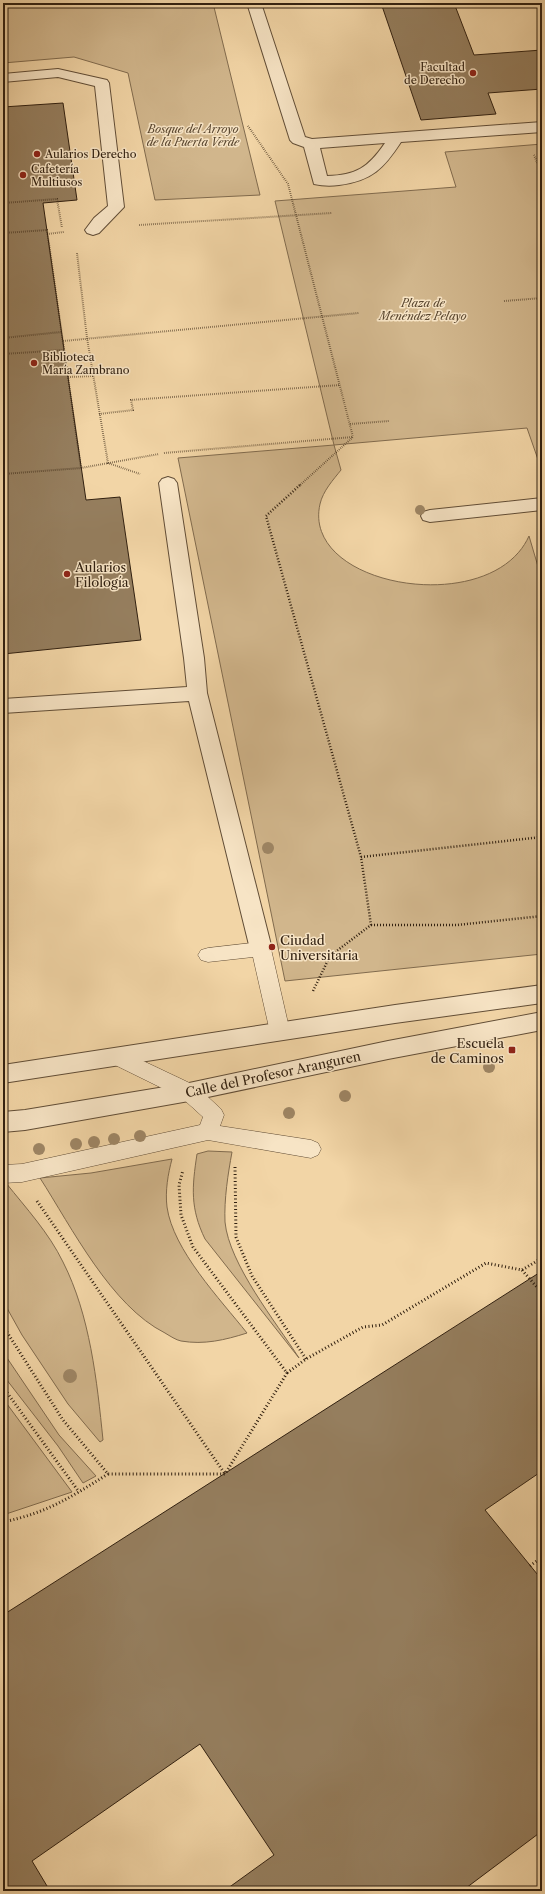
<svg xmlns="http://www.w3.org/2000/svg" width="545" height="1894" font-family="'Libre Caslon Text',serif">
<rect width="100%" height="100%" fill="#f2d5a6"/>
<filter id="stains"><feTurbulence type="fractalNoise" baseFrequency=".005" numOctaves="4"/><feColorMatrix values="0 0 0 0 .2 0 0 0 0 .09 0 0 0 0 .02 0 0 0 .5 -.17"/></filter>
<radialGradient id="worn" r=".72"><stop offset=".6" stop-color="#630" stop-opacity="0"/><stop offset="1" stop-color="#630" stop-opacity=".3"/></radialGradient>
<!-- green -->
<path fill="#d1b68c" stroke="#816b4e" d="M 3,3 L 213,3 L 260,195 L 155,200 L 128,73 L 74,57 L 3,63 Z
M 542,144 L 542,471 L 527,428 L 334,445 L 341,470 C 333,480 323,491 320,504 C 301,588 492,619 529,536 L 542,580 L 542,954 L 285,981 L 178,458 L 334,445 L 275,201 L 456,187 L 445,152 Z
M 208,1151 L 232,1152 C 228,1174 224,1199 225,1222 C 229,1264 276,1322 299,1358 L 205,1239 C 190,1208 192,1187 197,1154 Z
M 172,1159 C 168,1174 165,1191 167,1207 C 173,1250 220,1299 247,1333 C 225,1340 204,1345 181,1341 C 176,1340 170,1336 165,1333 C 111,1306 72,1228 40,1178 L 91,1173 Z
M 3,1183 L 6,1183 C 26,1208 49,1233 63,1262 C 90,1315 97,1381 103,1440 L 100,1442 L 68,1404 L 22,1335 L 3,1301 Z
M 3,1352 L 59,1435 L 96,1476 L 83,1483 L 58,1446 L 3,1375 Z
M 3,1399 L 7,1404 L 72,1492 L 3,1515 Z"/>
<!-- building -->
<path fill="#957e5e" stroke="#312010" d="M 381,3 L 454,3 L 474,55 L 542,50 L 542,89 L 488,93 L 496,114 L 421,120 Z
M 63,103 L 77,200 L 43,203 L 68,377 L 86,500 L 120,497 L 141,640 L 3,654 L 3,107 Z
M 542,1271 L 542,1471 L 485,1510 L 542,1580 L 542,1831 L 462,1891 L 224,1891 L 274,1855 L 200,1744 L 32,1861 L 50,1891 L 3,1891 L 3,1615 Z"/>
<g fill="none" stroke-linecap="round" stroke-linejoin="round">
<!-- lane casing -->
<g stroke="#614d36" stroke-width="1">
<path id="lane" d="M 261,942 L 268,944 L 271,949 L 290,1032 L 287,1038 L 280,1040 L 273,1038 L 270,1032 L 253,957 L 208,962 L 201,960 L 198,955 L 201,950 L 208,948 Z
M 120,1050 L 196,1086 L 221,1109 L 224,1115 L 220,1126 L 311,1140 L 318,1143 L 321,1149 L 318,1155 L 311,1158 L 208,1140 L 22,1182 L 3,1183 L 3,1165 L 22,1164 L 200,1125 L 203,1117 L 182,1098 L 113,1064 L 110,1058 L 113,1052 Z"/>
</g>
<!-- street casing -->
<g stroke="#614d36" stroke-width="2">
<path id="street" d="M 247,3 L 261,3 L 305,137 L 312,139 L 542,122 L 542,132 L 401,142 C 384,168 372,181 339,185 C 331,186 323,186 314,184 L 304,147 L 293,143 L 290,140 ZM 385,143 C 368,168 356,175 327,176 L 320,148 Z
M 58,69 L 107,80 L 109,83 L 124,207 L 99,233 L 93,235 L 87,233 L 85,230 L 94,218 L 108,206 L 95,86 L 58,77 L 3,82 L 3,74 Z
M 168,477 L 174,479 L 177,483 L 204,658 L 207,693 L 272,949 L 269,955 L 261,958 L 253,955 L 250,949 L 189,701 L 3,713 L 3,699 L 187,687 L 184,658 L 159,483 L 162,479 Z
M 542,498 L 542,510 L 430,522 L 423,520 L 421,516 L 423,512 L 430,510 Z
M 542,985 L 542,1003 L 395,1023 L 3,1083 L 3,1065 L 395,1005 Z
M 542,1012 L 542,1030 L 388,1059 L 189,1101 L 25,1130 L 3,1132 L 3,1112 L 25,1110 L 189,1083 L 388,1041 Z"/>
</g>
<!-- path-far2 -->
<path stroke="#312010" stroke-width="2" stroke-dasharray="0.5 1.5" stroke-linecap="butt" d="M 248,126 L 288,184 L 353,437
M 534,155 L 539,167
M 3,203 L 57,199 L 62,228
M 139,225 L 332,213
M 3,233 L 47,230 L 81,468
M 47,234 L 64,232
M 77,253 L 87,338 L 108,463 L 140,474
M 504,301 L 542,298
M 3,338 L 61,332
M 63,341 L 359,313
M 3,354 L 64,350
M 68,377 L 93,376
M 99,414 L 133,410 L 131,400 L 340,385
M 350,424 L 389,421
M 164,453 L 353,437
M 3,474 L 81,468 L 159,454
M 299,486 L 353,437"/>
<!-- path-far1 -->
<path stroke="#312010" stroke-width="2.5" stroke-dasharray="1 2" stroke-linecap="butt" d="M 300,485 L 266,516 L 361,857 L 371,925 L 330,956 L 313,991
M 361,857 L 542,837
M 371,925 L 457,925 L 542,916"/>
<!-- path -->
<path stroke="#312010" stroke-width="3" stroke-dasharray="1 2.5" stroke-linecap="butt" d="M 235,1167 L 236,1237 L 252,1276 L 306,1359
M 37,1201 L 225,1474
M 522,1270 L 542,1293
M 3,1326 L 63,1420 L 108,1474 L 225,1474 L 287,1373 L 193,1247 L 181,1215 L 179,1185 L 183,1170
M 287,1373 L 306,1359 L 363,1327 L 382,1325 L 486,1263 L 522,1270 L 542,1258
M 3,1387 L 79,1492
M 3,1522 C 47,1513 71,1497 108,1474
M 530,1566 L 542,1557"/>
<!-- lane -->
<use href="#lane" fill="#f7e4c5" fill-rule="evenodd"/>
<!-- street -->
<use href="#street" fill="#f7e4c5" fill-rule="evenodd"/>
</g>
<!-- trees -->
<g fill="#9e8665">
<circle cx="420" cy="510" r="5"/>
<circle cx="268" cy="848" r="6"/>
<circle cx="489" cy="1067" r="6"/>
<circle cx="345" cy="1096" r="6"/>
<circle cx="289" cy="1113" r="6"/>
<circle cx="140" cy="1136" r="6"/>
<circle cx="114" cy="1139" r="6"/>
<circle cx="94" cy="1142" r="6"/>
<circle cx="76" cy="1144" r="6"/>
<circle cx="39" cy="1149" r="6"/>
<circle cx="70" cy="1376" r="7"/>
</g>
<!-- markers -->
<g fill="#8f2418" stroke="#f7e4c5" stroke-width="1.5">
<circle cx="473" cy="73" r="4"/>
<circle cx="37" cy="154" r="4"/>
<circle cx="23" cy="175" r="4"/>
<circle cx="34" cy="363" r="4"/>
<circle cx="67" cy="574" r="4"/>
<circle cx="272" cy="947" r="4"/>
<rect x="508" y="1046" width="8" height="8" rx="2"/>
</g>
<g text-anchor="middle" stroke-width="3" stroke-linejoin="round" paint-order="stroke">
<!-- far-poi labels -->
<g font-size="11" fill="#312010" stroke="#f7e4c5" text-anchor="start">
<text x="465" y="71" text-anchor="end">Facultad<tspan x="465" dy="13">de Derecho</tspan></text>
<text x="45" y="158">Aularios Derecho</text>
<text x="31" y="173">Cafetería<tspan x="31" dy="13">Multiusos</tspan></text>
<text x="42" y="361">Biblioteca<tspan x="42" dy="13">María Zambrano</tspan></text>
</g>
<!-- far-park labels -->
<g font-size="11" font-style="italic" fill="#59462f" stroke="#f7e4c5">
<text x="193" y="133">Bosque del Arroyo<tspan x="193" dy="13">de la Puerta Verde</tspan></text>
<text x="423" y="307">Plaza de<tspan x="423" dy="13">Menéndez Pelayo</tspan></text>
</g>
<!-- poi labels -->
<g font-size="13" fill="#312010" stroke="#f7e4c5" text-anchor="start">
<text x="75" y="572">Aularios<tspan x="75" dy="15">Filología</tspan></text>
<text x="280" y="945">Ciudad<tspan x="280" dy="15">Universitaria</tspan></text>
<text x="504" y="1048" text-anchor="end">Escuela<tspan x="504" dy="15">de Caminos</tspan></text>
</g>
<!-- street labels -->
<g font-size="13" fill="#312010" stroke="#f7e4c5">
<text transform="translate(273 1074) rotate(-12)" y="5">Calle del Profesor Aranguren</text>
</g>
</g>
<!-- margin -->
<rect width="545" height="1894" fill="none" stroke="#f2d5a6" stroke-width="16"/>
<rect x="4" y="4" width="537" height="1886" fill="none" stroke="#312010" stroke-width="2"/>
<rect x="8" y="8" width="529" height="1878" fill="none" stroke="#312010"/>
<rect width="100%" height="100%" filter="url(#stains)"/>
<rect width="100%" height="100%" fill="url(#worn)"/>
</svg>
